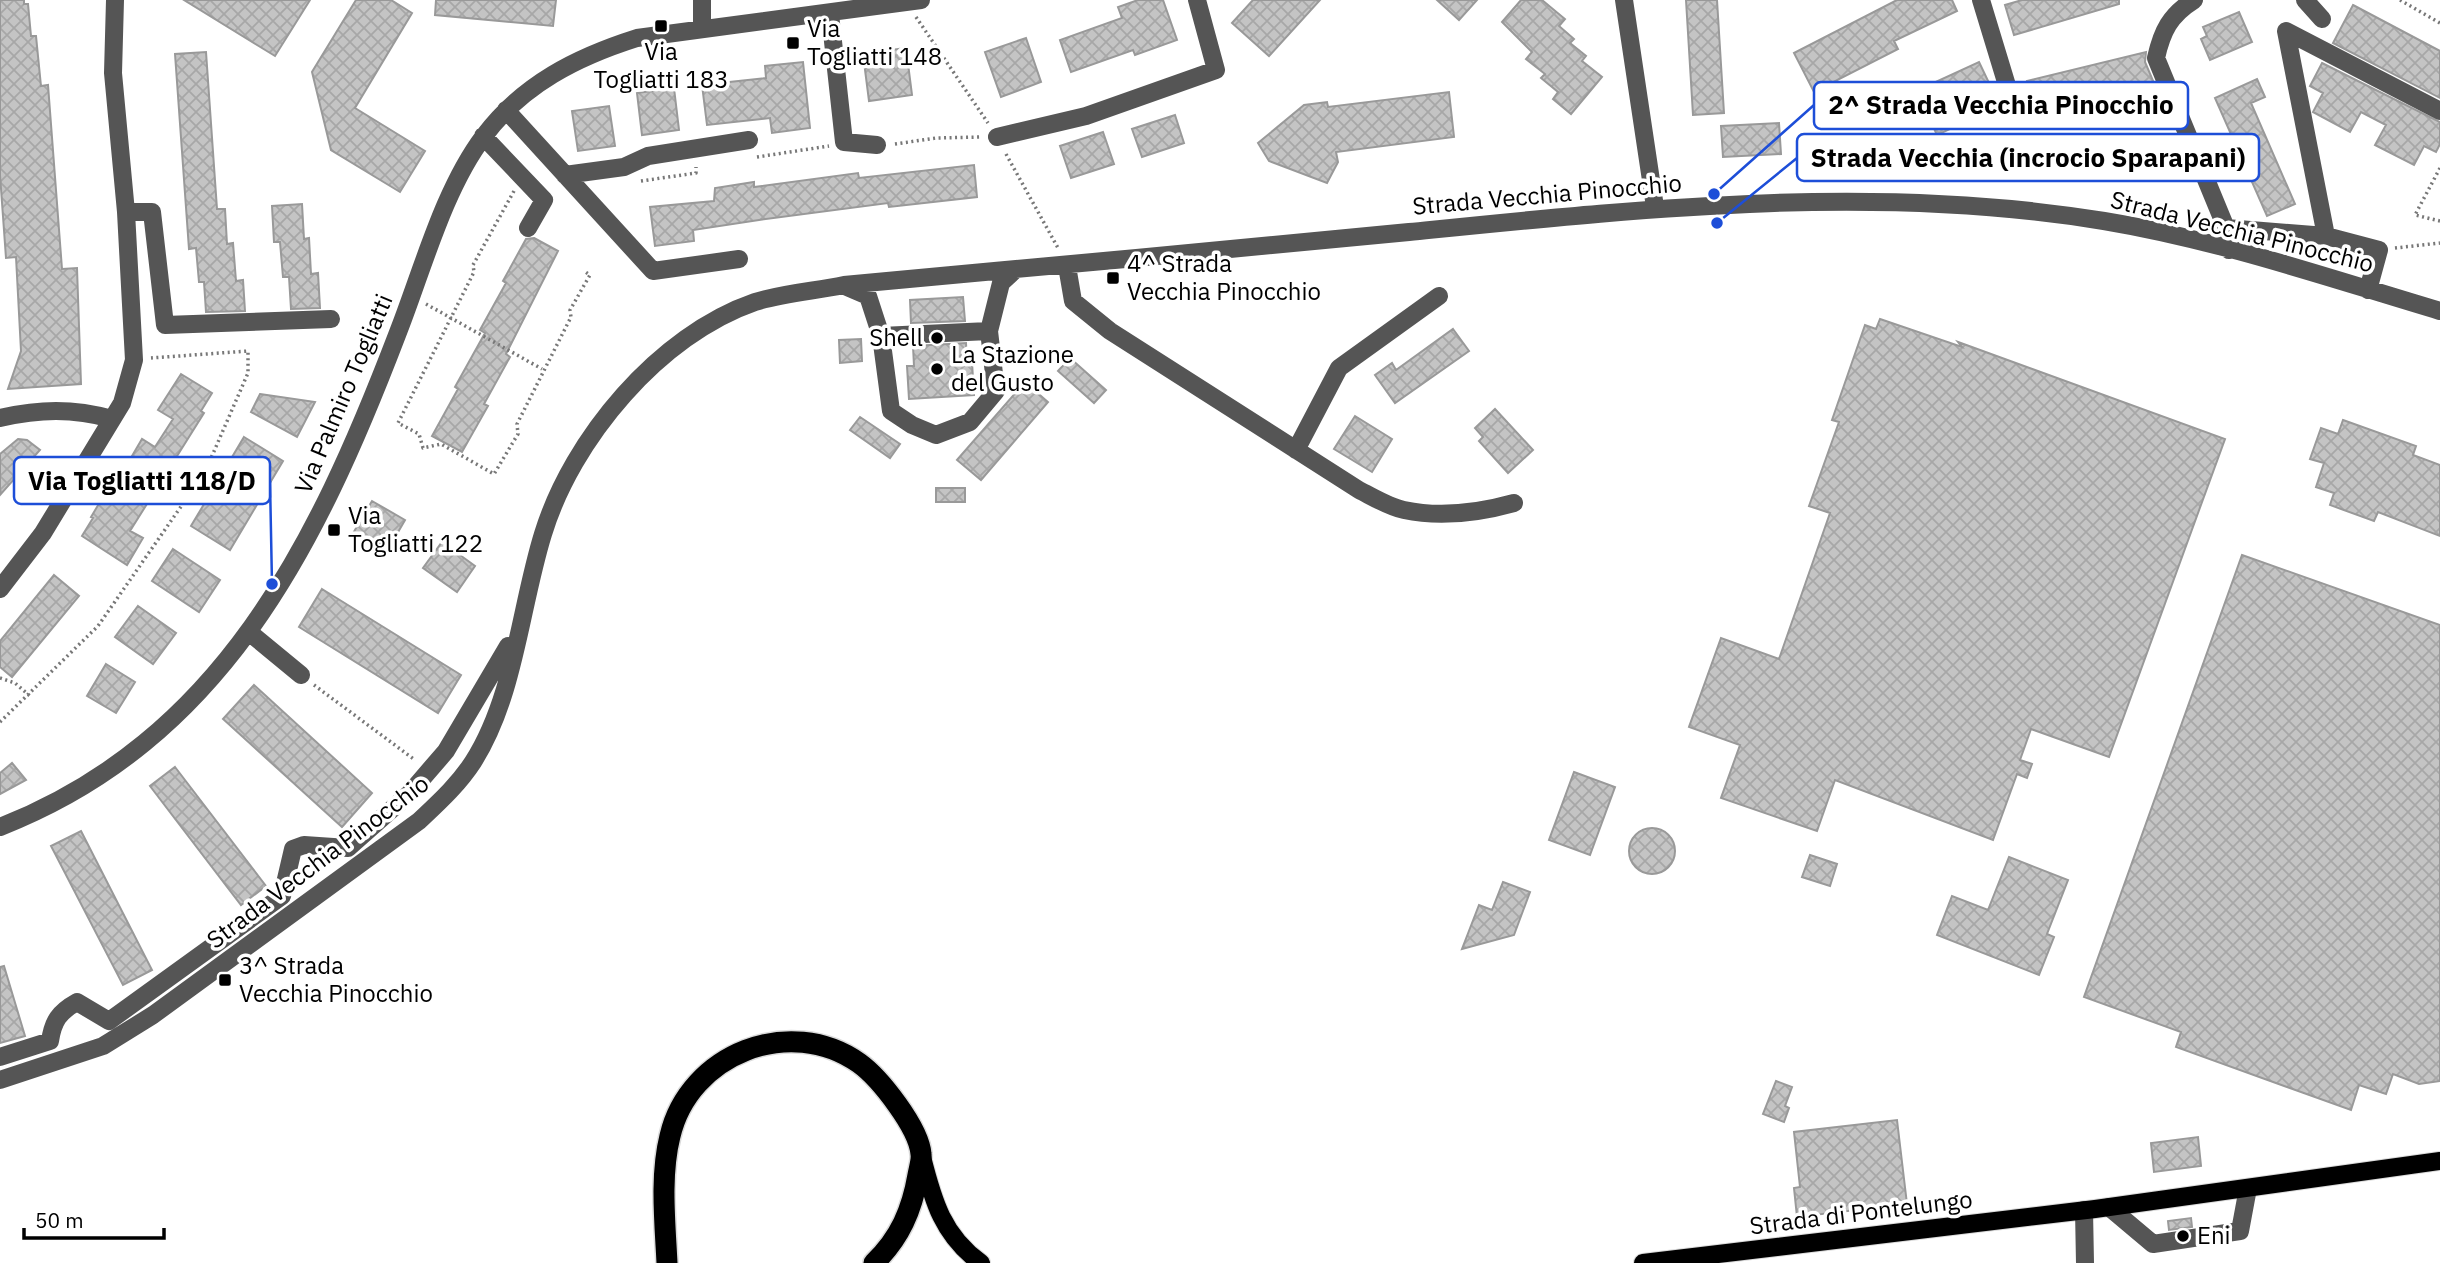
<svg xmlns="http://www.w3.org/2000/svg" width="2440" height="1263" font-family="'IBM Plex Sans',sans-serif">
<defs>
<pattern id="building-cross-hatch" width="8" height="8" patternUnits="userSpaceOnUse" patternTransform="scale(1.75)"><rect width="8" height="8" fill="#c4c4c4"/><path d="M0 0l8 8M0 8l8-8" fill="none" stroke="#a7a7a7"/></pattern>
</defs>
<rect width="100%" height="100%" fill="#fff"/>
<!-- building -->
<path fill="url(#building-cross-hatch)" stroke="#999" stroke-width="2" d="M 0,0 L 24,0 L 24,4 L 28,4 L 31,36 L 36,36 L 41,86 L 48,85 L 62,269 L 77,268 L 81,384 L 8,389 L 21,351 L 16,257 L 6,258 L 0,175 Z
M 184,0 L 310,0 L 275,56 Z
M 356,0 L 391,0 L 412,13 L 355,108 L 425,151 L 400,192 L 331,150 L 312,72 Z
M 436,0 L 556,0 L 553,26 L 435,15 Z
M 1138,0 L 1163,0 L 1177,40 L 1135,55 L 1133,50 L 1071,72 L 1060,40 L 1122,18 L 1118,7 Z
M 1253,0 L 1320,0 L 1269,56 L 1232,23 Z
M 1437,0 L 1477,0 L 1459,20 Z
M 1521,0 L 1542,0 L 1565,19 L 1559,26 L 1574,39 L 1570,43 L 1586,56 L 1582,61 L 1602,77 L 1571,114 L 1553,99 L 1558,92 L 1541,78 L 1545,74 L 1526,59 L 1532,52 L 1502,22 Z
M 1686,0 L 1717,0 L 1724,113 L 1693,115 Z
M 1897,0 L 1952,0 L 1957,11 L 1894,41 L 1898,49 L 1814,92 L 1794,53 Z
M 2022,0 L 2119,0 L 2119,4 L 2014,35 L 2005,5 Z
M 2353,5 L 2440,51 L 2440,98 L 2333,43 Z
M 2239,12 L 2252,42 L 2210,60 L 2201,39 L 2207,36 L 2203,27 Z
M 1026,38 L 1041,82 L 1001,97 L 985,52 Z
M 906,48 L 912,95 L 869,101 L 863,54 Z
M 206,52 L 217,209 L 225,209 L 227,244 L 233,243 L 236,281 L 243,280 L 245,311 L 206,312 L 204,282 L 199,282 L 196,248 L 189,249 L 175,54 Z
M 2146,52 L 2145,62 L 2154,83 L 2034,111 L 2027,81 Z
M 803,62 L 810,128 L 772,133 L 770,118 L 707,125 L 702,85 L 766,78 L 765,66 Z
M 1979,62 L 2000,106 L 1937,135 L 1916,91 Z
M 2322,63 L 2440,122 L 2440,144 L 2436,152 L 2424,146 L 2414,165 L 2375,145 L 2386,125 L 2361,112 L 2350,132 L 2313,112 L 2323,93 L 2310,86 Z
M 2257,79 L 2265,97 L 2251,103 L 2295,204 L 2267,216 L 2215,98 Z
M 674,88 L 679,130 L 642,135 L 637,93 Z
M 1449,92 L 1454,137 L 1336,152 L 1338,162 L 1327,183 L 1269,161 L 1258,143 L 1304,105 L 1327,102 L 1328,107 Z
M 609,106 L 615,146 L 578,151 L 572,111 Z
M 1175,115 L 1184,143 L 1142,157 L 1132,129 Z
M 1779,123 L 1781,154 L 1723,157 L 1721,126 Z
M 1103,132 L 1114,164 L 1071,178 L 1060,146 Z
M 974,165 L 977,197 L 889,207 L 888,203 L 759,220 L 693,230 L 694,241 L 655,246 L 650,207 L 714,201 L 715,188 L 754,182 L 754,187 L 858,173 L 859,178 Z
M 302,204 L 304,239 L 309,238 L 311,274 L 318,273 L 320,308 L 291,309 L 289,277 L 283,277 L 280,242 L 274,242 L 272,206 Z
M 534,238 L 558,251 L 506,354 L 510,357 L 484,404 L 488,406 L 462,452 L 432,436 L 458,389 L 455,387 L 485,333 L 480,330 L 506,283 L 503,281 L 526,239 Z
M 963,297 L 965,321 L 911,323 L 910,300 Z
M 1880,319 L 1962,347 L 1958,342 L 2225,439 L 2109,757 L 2031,729 L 2020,760 L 2032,764 L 2027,778 L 2017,774 L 1993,840 L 1835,780 L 1817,831 L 1721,798 L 1740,745 L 1689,727 L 1721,638 L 1779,659 L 1830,513 L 1809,506 L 1839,422 L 1832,420 L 1865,325 L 1876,329 Z
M 1453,329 L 1469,351 L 1395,403 L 1375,375 L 1392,363 L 1396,370 Z
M 861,339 L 862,361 L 840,363 L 839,340 Z
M 966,343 L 967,362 L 972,362 L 974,395 L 909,399 L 907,366 L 914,366 L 913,346 Z
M 1070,358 L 1106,390 L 1094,403 L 1058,371 Z
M 181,374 L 212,393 L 201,411 L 204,413 L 130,531 L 143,538 L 127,565 L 82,536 L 93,518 L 91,517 L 100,502 L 104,504 L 142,439 L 155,447 L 173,419 L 158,410 Z
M 1025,382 L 1048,402 L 981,480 L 957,460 Z
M 260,394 L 315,402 L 297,437 L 251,412 Z
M 1495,409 L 1533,450 L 1508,473 L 1479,441 L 1483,437 L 1475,428 Z
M 1355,416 L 1392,439 L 1372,472 L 1334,449 Z
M 860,417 L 900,444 L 890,458 L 850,430 Z
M 2343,420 L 2416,446 L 2413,455 L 2440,465 L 2440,536 L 2378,512 L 2374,521 L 2330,505 L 2334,493 L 2316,487 L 2324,463 L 2310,459 L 2321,428 L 2338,434 Z
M 244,437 L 283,461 L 230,550 L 191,526 Z
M 18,439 L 27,440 L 40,450 L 0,495 L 0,454 Z
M 936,488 L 965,488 L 965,502 L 936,502 Z
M 372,501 L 405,520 L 386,553 L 352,535 Z
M 442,542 L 475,566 L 457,592 L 423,568 Z
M 173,549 L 220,580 L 199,612 L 152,581 Z
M 2242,555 L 2440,625 L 2440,1081 L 2419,1084 L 2393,1074 L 2386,1094 L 2359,1085 L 2351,1110 L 2176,1047 L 2181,1032 L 2084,997 Z
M 54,575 L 79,596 L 12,677 L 0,667 L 0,641 Z
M 322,589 L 461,675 L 438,713 L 299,627 Z
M 138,606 L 176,633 L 153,664 L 115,637 Z
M 106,664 L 135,682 L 116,713 L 87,696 Z
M 254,685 L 372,793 L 342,827 L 223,719 Z
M 12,763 L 26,780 L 0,794 L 0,773 Z
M 175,767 L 266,886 L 241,905 L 150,786 Z
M 1574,772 L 1615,787 L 1590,855 L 1549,840 Z
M1629 851a23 23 0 1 1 46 0a23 23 0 1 1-46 0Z
M 81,831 L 152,970 L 123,985 L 51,846 Z
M 1810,855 L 1837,864 L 1830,886 L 1802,877 Z
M 2009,857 L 2068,880 L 2047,934 L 2054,937 L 2039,975 L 1937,935 L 1952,896 L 1988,910 Z
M 1503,882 L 1530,892 L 1514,935 L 1462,949 L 1479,905 L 1492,910 Z
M 4,966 L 25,1036 L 0,1043 L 0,967 Z
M 1776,1081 L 1792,1087 L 1785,1106 L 1789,1108 L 1784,1122 L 1763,1114 Z
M 1897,1120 L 1907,1204 L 1797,1217 L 1794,1188 L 1800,1187 L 1794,1132 Z
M 2198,1137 L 2201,1166 L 2154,1172 L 2151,1143 Z
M 2191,1218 L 2192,1227 L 2169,1230 L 2168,1221 Z"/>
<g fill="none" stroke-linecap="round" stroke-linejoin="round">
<!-- major casing -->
<g stroke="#dbdbdb" stroke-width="20">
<path id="major" d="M 922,1157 C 933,1201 943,1236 981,1263
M 1643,1263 L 2095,1209 L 2440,1161"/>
</g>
<!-- highway casing -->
<g stroke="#dbdbdb" stroke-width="24">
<path id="highway" d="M 667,1263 C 665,1222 660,1176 670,1136 C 689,1054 790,1014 859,1063 C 880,1078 919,1128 921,1154 C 922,1160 919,1169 918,1175 C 912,1210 900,1238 874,1263"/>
</g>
<!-- path -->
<path stroke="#777" stroke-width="3.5" stroke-dasharray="2 3.5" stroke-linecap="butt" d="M 2400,0 L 2440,23
M 916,17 L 988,123
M 895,144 L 936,138 L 981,137
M 1006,154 L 1058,248
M 757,157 L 829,146
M 2440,168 L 2415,215 L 2440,221
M 641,181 L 696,173 L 696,167
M 514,191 L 473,265 L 474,272 L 398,423 L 419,434 L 423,448 L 441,444 L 494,474 L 518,434 L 517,424 L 571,317 L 570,310 L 590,275 L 584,271
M 2395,248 L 2440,243
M 426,304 L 542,369
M 0,678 L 15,683 L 30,696
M 314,685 L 415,760
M 0,722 L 98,626 L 205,472 L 248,373 L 248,351 L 151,358"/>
<!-- minor -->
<path stroke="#555" stroke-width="18" d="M 1624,0 L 1655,207
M 1981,0 L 2009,92
M 2194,0 C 2170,15 2162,31 2156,58 L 2226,228 L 2229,250
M 2305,0 L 2322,19
M 830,14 L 844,142 L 877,145
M 702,27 L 702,0
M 506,110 L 653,271 L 739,259
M 483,136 L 544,200 L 528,228
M 997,137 L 1086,116 L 1216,70 L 1197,0
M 565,175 L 624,167 L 648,156 L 749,140
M 126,212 L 152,212 L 165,325 L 331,319
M 2226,228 L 2326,236
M 1067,266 L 1073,301 L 1110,331 L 1359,490 C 1373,497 1389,507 1404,510 C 1441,518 1478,513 1514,503
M 847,287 L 868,296 L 881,336 L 989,331 L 1001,283 L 1015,270
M 2368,290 L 2379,250 L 2326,236 L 2286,31 L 2440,111
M 881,336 L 891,411 L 912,425 L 936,435 L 970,422 L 996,391 L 989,331
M 0,418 C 39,409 73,408 112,419
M 1296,450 L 1339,368 L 1439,296
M 0,589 L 43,533 L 122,403 L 134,360 L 126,212 L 113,73 L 115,0
M 250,633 L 301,675
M 0,827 C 222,740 317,544 397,335 C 422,272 443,190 484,136 C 523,84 577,57 637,38 L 921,0
M 0,1057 L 50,1041 C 53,1021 59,1012 77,1002 L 109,1021 L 282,896 L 293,849 L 304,845 L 348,848 L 409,794 L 446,751 L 508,646
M 0,1080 L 103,1046 L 153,1015 L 419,821 C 438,803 458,785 473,762 C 515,696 520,608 543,534 C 572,439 659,335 755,302 C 783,293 815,291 844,285 C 1032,268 1221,250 1409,232 C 1638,209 1874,183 2104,221 C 2218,240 2329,278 2440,311
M 2109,1207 L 2153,1244 L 2240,1231 L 2248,1188
M 2084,1210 L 2085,1263"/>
<!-- major -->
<use href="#major" stroke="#000" stroke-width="18"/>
<!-- highway -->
<use href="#highway" stroke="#000" stroke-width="21"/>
</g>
<!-- markers -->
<g fill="#000" stroke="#fff" stroke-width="2.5">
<rect x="654" y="19" width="14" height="14" rx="3.5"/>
<rect x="786" y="36" width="14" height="14" rx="3.5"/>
<rect x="1106" y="271" width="14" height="14" rx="3.5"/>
<circle cx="937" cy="338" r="7"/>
<circle cx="937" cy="369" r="7"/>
<rect x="327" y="523" width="14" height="14" rx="3.5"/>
<rect x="218" y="973" width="14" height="14" rx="3.5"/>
<circle cx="2183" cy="1236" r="7"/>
</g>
<g text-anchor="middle" stroke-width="7" stroke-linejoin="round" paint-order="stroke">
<!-- poi labels -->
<g font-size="24" fill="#000" stroke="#fff" text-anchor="start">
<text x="807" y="37">Via<tspan x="807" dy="28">Togliatti 148</tspan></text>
<text x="661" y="60" text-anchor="middle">Via<tspan x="661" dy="28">Togliatti 183</tspan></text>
<text x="1127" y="272">4^ Strada<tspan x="1127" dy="28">Vecchia Pinocchio</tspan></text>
<text x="923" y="346" text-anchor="end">Shell</text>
<text x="951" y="363">La Stazione<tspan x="951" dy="28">del Gusto</tspan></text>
<text x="348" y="524">Via<tspan x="348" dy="28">Togliatti 122</tspan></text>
<text x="239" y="974">3^ Strada<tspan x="239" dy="28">Vecchia Pinocchio</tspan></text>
<text x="2197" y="1244">Eni</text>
</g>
<!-- street labels -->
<g font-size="24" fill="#000" stroke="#fff">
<text transform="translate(1547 195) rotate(-5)" y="8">Strada Vecchia Pinocchio</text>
<text transform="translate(2242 232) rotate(14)" y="8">Strada Vecchia Pinocchio</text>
<text transform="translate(344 394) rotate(-67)" y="8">Via Palmiro Togliatti</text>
<text transform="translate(318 862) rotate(-37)" y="8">Strada Vecchia Pinocchio</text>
<text transform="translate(1861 1213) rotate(-7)" y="8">Strada di Pontelungo</text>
</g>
</g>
<!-- callouts -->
<path fill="none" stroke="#1d4ed8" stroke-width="2.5" d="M1714 194L1814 105M1717 223L1797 158M272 584L270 481"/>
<g fill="#1d4ed8" stroke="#fff" stroke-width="2.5">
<circle cx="1714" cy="194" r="7"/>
<circle cx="1717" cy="223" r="7"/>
<circle cx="272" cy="584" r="7"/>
</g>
<g fill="#fff" stroke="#1d4ed8" stroke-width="2.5">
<rect x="1814" y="82" width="374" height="47" rx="7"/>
<rect x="1797" y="134" width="462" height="47" rx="7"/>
<rect x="14" y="457" width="256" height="47" rx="7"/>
</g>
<g font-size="26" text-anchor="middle" font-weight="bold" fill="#000">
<text x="2001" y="114">2^ Strada Vecchia Pinocchio</text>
<text x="2028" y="167">Strada Vecchia (incrocio Sparapani)</text>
<text x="142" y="490">Via Togliatti 118/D</text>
</g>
<!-- scale -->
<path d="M24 1228v10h140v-10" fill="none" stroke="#000000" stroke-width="3.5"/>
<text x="35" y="1228" font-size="21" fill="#000000" stroke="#ffffff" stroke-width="5" paint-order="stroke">50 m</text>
</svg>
